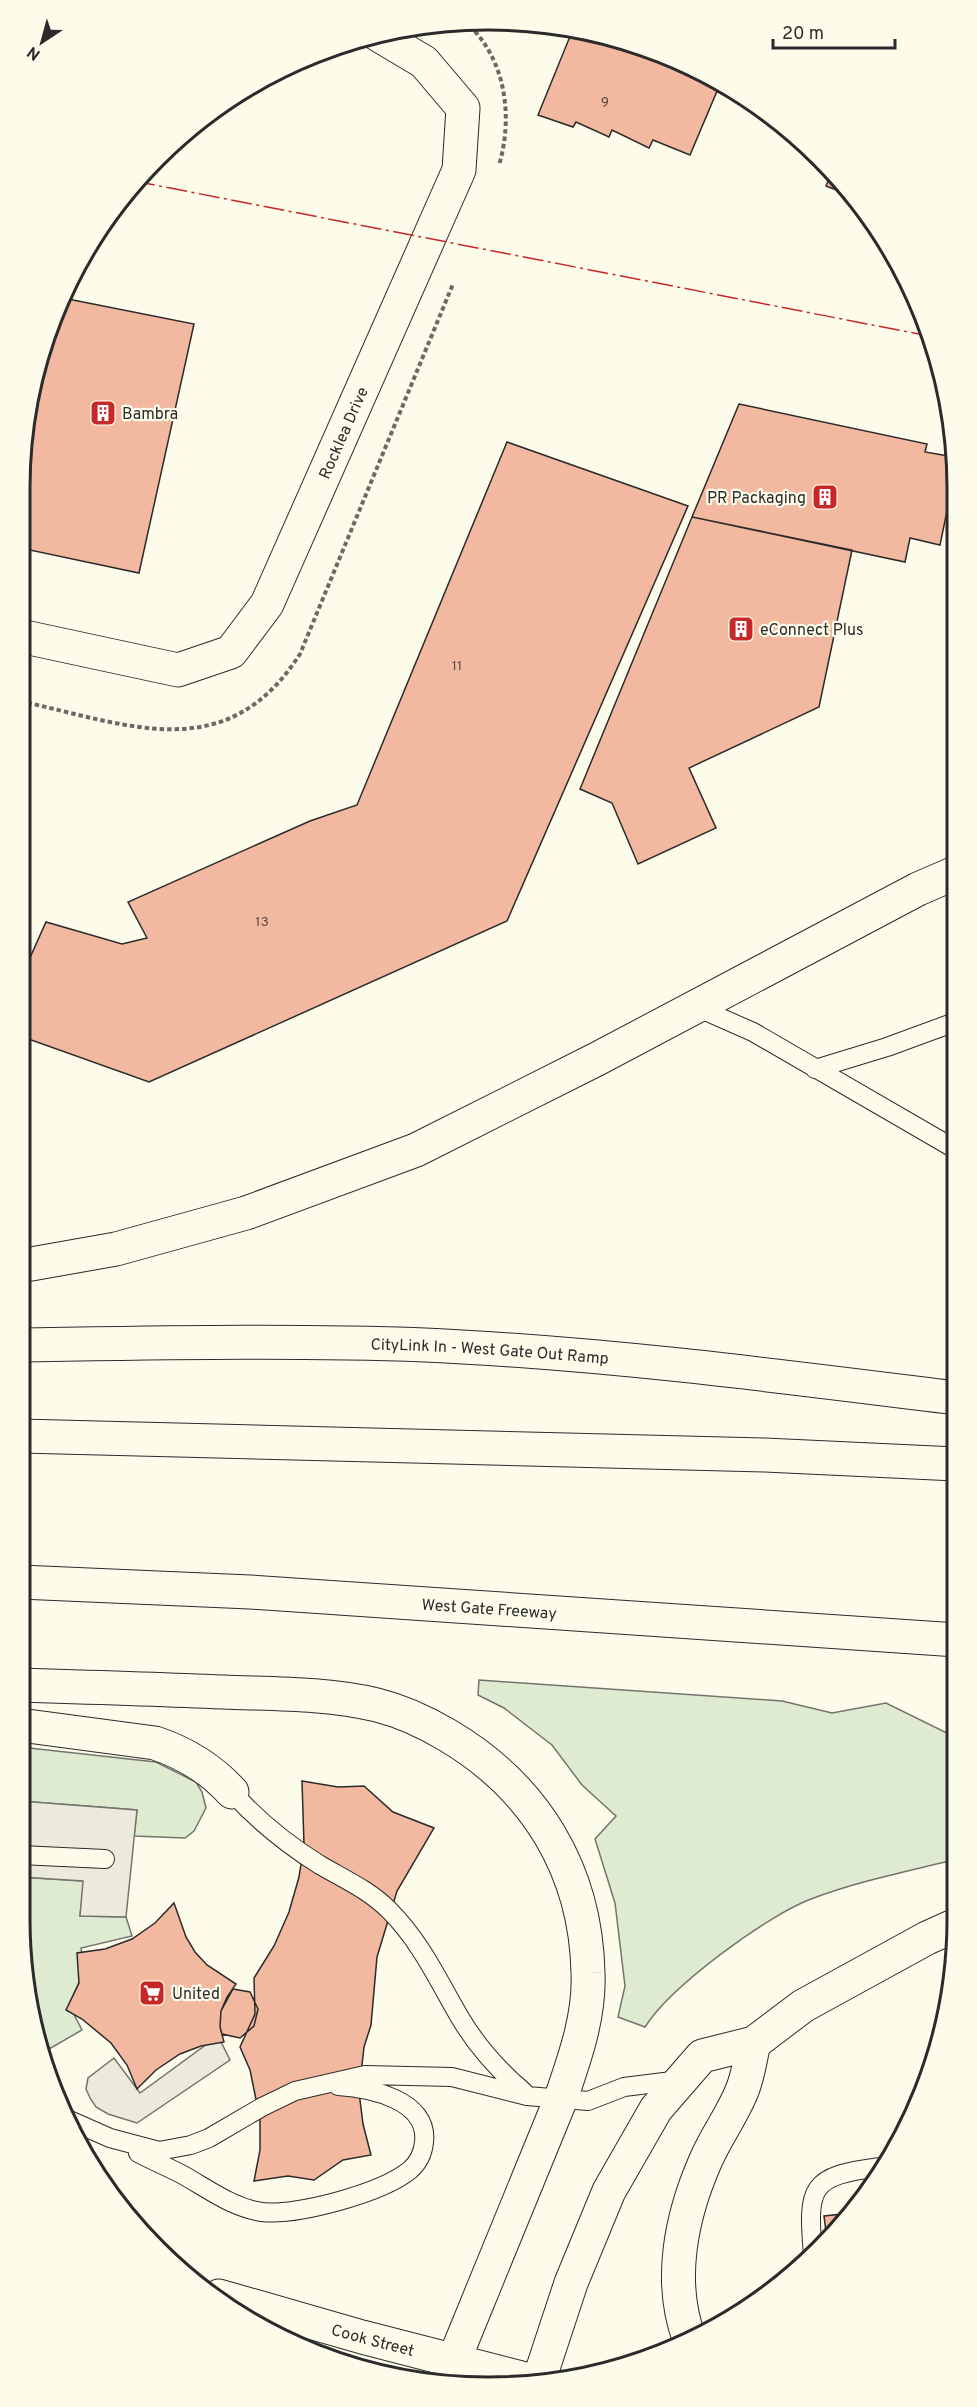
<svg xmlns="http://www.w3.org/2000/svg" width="977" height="2407" font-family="Overpass,sans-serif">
<rect width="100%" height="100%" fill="#fdfbea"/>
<!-- green -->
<path fill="#deebd1" stroke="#74746e" stroke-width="1.5" d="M 479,1680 L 782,1701 L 832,1713 L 886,1703 L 957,1738 L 957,1859 C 909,1871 858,1881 811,1899 C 766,1916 670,1987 645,2027 L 618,2017 L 625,1986 L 615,1903 L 595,1839 L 616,1816 L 582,1785 L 552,1745 L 504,1708 L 478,1695 Z
M 20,1747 L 156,1762 L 196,1782 L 202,1792 L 206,1808 L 194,1831 L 185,1838 L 134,1836 L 137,1810 L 20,1801 Z
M 20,1877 L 84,1881 L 80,1916 L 126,1917 L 132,1936 L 81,1948 L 84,1971 L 69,2005 L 82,2030 L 42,2053 L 20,1919 Z"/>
<!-- parking -->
<path fill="#eceadb" stroke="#74746e" stroke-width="1.5" d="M 20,1801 L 137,1810 L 126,1917 L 80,1916 L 83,1881 L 20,1877 Z
M 218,2036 L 230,2060 L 137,2123 L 108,2114 L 96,2107 L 90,2098 L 86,2089 L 88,2078 L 114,2058 L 140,2093 Z"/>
<!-- building -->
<path fill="#f2b8a0" stroke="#2b2b2b" stroke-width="1.5" d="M 573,29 L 639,44 L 720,84 L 690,155 L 653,140 L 649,148 L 612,130 L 609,137 L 576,122 L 573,127 L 538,115 Z
M 832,171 L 841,180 L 852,196 L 826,186 Z
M 63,298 L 194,324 L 139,573 L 20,548 L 20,488 L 44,338 Z
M 739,404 L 927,444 L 925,452 L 954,457 L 954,477 L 940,545 L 910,538 L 905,562 L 692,517 Z
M 507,442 L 688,506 L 507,921 L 149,1082 L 20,1036 L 20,980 L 46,922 L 122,944 L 147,938 L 128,902 L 310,821 L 357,805 Z
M 692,517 L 852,550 L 819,707 L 689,768 L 716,828 L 638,864 L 612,803 L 580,789 Z
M 302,1781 L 338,1787 L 364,1786 L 393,1812 L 434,1828 L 397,1891 L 377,1957 L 371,2025 L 364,2047 L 359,2092 L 363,2124 L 371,2155 L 343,2160 L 314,2180 L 288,2176 L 254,2181 L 260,2150 L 260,2119 L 250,2070 L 240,2047 L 255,2014 L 254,1978 L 274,1946 L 289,1912 L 299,1877 L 304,1845 Z
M 174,1903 L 186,1937 L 195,1952 L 207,1965 L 236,1984 L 227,1997 L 221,2011 L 220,2027 L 224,2042 L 201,2046 L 180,2054 L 156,2070 L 137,2089 L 127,2065 L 111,2043 L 82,2019 L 66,2010 L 79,1983 L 77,1953 L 105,1949 L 132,1939 L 155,1923 Z
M 233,1989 L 250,1992 L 258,2009 L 254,2026 L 240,2038 L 222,2034 L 220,2027 L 221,2011 Z
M 852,2213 L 827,2240 L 824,2216 Z"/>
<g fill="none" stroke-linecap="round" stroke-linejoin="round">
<!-- lane casing -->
<g stroke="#2b2b2b" stroke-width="20">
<path id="lane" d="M 694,1006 L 753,1032 L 955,1149
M 815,1069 L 887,1047 L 955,1022
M 232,1792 C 257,1820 288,1845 320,1865 C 344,1879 369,1890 389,1910 C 420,1941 437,1978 459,2016 C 476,2045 498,2070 524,2092
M 20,1855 L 105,1859
M 67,2119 L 110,2138 L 159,2151 L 191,2145 L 209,2138 L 262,2107 L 295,2091 L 365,2075 L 452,2077 L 527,2096 L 588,2101 L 624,2087 L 680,2080
M 138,2153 C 153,2161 168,2167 183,2175 C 208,2189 233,2208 262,2212 C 297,2216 382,2193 410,2170 C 418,2163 423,2153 424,2142 C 429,2100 370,2088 338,2086
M 813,2255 C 807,2186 810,2176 880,2167"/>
</g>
<!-- street casing -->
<g stroke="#2b2b2b" stroke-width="35">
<g id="street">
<path id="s1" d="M 20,636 L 178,670 L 231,652 L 267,604 L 459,170 L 463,108 L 424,62 L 377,34"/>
</g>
</g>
<!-- primary casing -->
<g stroke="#2b2b2b" stroke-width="35">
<g id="primary">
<path id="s2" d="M 219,2296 L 362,2337 L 529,2380"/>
</g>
</g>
<!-- highway casing -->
<g stroke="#2b2b2b" stroke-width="35">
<g id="highway">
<path d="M 20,1266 L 116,1249 L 246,1213 L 416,1150 L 597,1059 L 918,889 L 955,873"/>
<path id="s3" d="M 20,1345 C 155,1343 290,1340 425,1345 C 603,1353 780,1376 956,1398"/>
<path d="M 20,1436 L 765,1455 L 956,1464"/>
<path id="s4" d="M 20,1582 L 250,1592 L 957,1640"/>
<path d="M 20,1685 C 87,1687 155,1689 223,1692 C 274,1694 327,1693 377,1705 C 401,1711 425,1722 447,1735 C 535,1787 586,1870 588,1973 C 590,2017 574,2060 560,2101 L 454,2360"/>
<path d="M 20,1725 L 155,1743 C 185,1753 211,1769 232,1792"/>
<path d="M 689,2338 C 668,2281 681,2217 705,2162 C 715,2138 731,2117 741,2093 C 748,2078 750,2059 754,2043"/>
<path d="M 539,2380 L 571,2283 L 609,2191 L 656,2109 L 702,2056 L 754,2043 L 803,2006 L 927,1938 L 956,1925"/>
</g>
</g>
<!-- path -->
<path stroke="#6a6964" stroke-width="4" stroke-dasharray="4.5 3" stroke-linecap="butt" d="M 464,21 C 505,55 514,115 499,165
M 20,701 C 129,725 227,768 300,654 L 453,284"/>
<!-- lane -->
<use href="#lane" stroke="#fdfbea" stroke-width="18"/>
<!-- street -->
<use href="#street" stroke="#fdfbea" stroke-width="33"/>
<!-- primary -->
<use href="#primary" stroke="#fdfbea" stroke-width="33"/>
<!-- highway -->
<use href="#highway" stroke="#fdfbea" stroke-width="33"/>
<!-- power -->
<path stroke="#c62828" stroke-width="1.5" stroke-dasharray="21 4.5 3 4.5" stroke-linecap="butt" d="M 134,181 L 929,336"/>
</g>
<!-- icons -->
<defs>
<g id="building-square" transform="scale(1.35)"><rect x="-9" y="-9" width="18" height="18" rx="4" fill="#c62828" stroke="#fdfbea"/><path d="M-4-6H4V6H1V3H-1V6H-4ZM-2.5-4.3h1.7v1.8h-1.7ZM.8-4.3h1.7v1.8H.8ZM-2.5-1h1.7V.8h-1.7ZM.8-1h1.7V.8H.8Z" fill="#fff"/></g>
<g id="supermarket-square" transform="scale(1.35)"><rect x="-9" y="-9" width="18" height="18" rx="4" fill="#c62828" stroke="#fdfbea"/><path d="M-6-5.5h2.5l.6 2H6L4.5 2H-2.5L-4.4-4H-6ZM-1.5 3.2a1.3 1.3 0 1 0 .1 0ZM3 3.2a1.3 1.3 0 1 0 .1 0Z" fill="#fff"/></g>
</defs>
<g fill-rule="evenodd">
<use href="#building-square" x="103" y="413"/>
<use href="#building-square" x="825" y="497"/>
<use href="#building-square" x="741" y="629"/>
<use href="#supermarket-square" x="152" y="1993"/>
</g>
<g text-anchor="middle" stroke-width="4.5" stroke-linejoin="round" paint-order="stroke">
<!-- number labels -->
<g font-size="14" fill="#5d4e48">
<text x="605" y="106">9</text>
<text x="457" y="670">11</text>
<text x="262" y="926">13</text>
</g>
<!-- poi labels -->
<g font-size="16" fill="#2b2b2b" stroke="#fdfbea" text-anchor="start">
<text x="122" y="419">Bambra</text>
<text x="806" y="503" text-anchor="end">PR Packaging</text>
<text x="760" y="635">eConnect Plus</text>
<text x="172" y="1999">United</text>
</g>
<!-- street labels -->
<g font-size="16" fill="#2b2b2b" stroke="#fdfbea">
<text dy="6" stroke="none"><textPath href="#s1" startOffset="465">Rocklea Drive</textPath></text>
<text dy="6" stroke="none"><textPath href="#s3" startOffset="470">CityLink In - West Gate Out Ramp</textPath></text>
<text dy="6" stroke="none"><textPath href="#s4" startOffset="470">West Gate Freeway</textPath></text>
<text dy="6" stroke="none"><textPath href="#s2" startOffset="160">Cook Street</textPath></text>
</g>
</g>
<!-- crop -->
<path d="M0 0H977V2407H0ZM488 30H489A458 458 0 0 1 947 488V1919A458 458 0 0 1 489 2377H488A458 458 0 0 1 30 1919V488A458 458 0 0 1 488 30Z" fill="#fdfbea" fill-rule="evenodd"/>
<path fill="none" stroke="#2b2b2b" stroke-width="3" d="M488 30H489A458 458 0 0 1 947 488V1919A458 458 0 0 1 489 2377H488A458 458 0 0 1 30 1919V488A458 458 0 0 1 488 30Z"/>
<!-- north arrow -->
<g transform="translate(42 42) rotate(216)" stroke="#fdfbea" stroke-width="4.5" paint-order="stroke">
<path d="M0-4.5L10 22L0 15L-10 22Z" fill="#2b2b2b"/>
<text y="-9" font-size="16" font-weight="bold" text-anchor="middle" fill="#2b2b2b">N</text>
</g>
<!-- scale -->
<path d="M773 39v9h122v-9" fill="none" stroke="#2b2b2b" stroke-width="3"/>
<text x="782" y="39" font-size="18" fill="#2b2b2b" stroke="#fdfbea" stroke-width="4.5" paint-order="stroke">20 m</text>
</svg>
